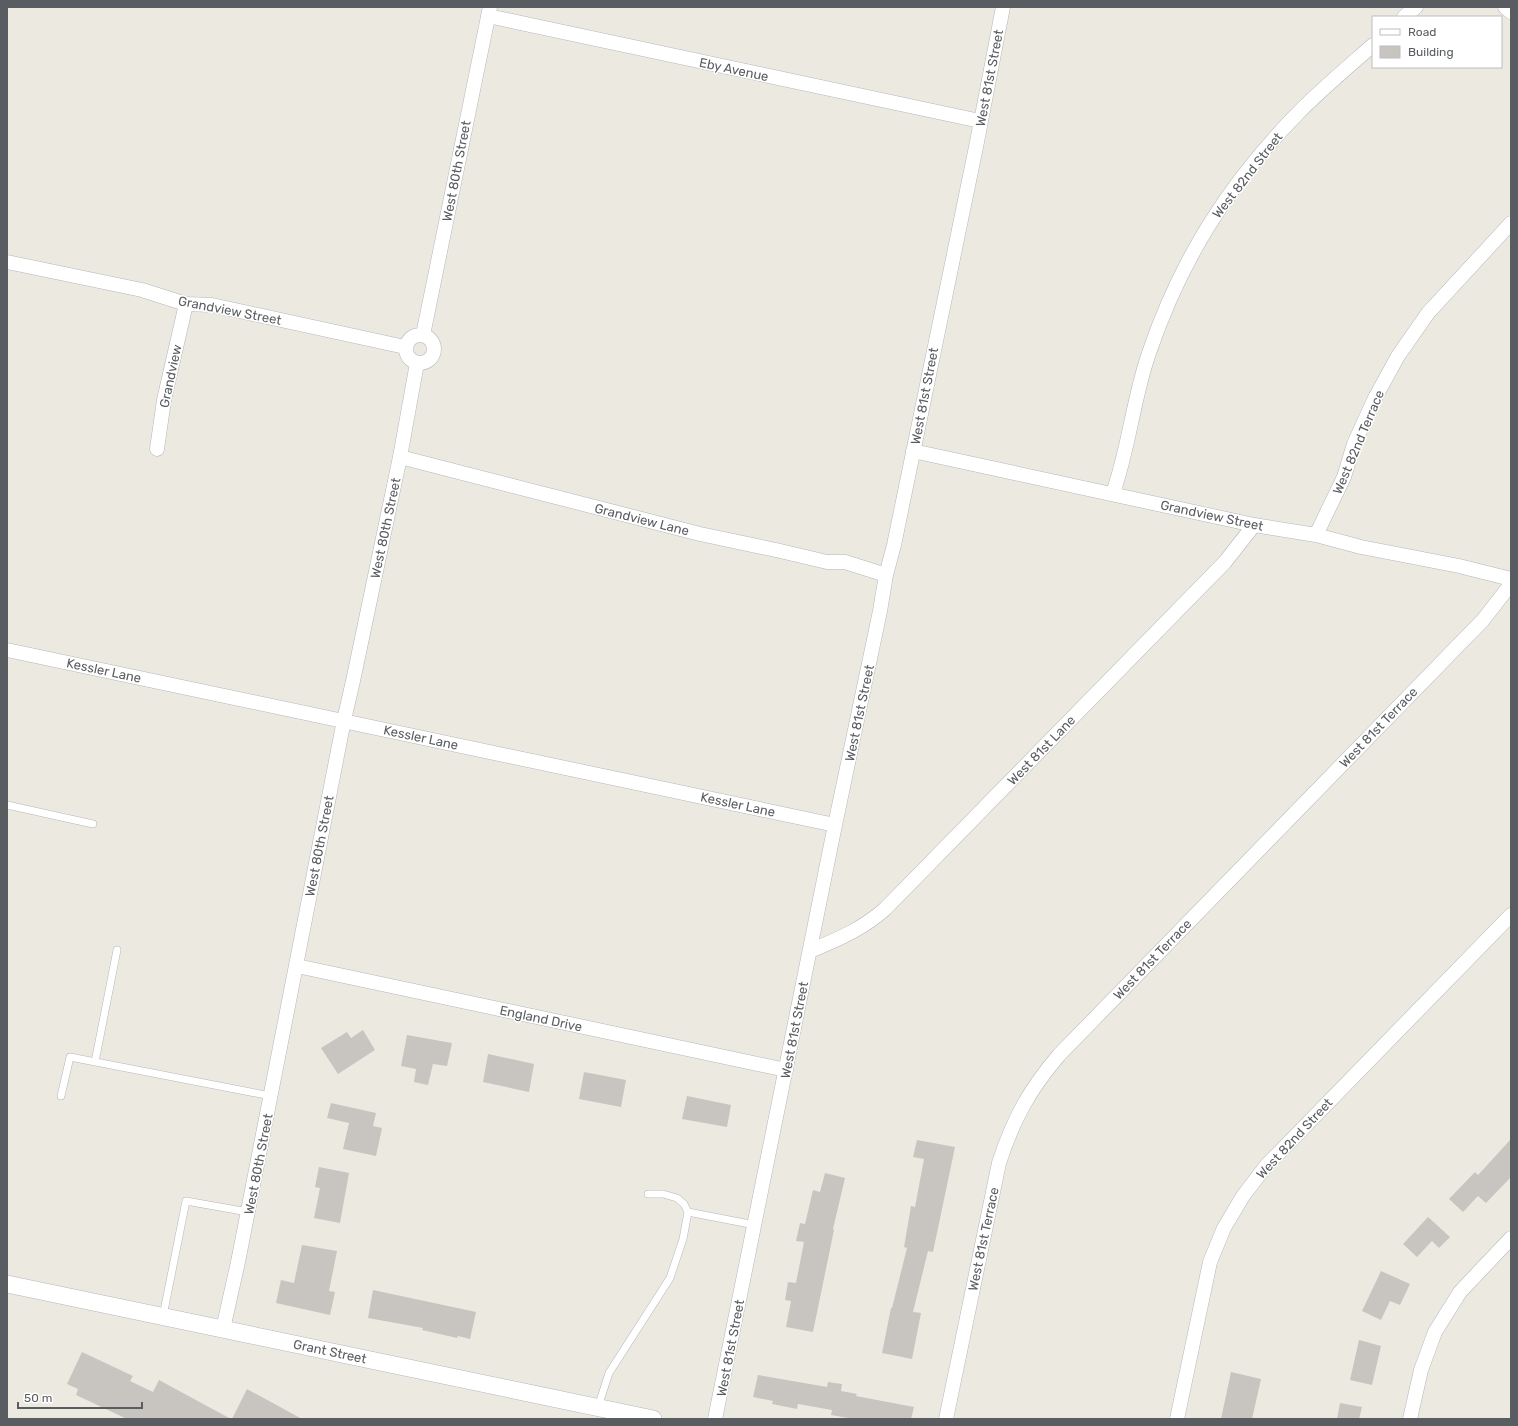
<svg xmlns="http://www.w3.org/2000/svg" width="1518" height="1426" font-family="Rubik,sans-serif">
<rect width="100%" height="100%" fill="#ece9e1"/>
<!-- building -->
<path fill="#c8c5c0" d="M 363,1030 L 375,1050 L 338,1074 L 321,1048 L 347,1032 L 351,1038 Z
M 407,1035 L 452,1043 L 447,1066 L 433,1064 L 428,1085 L 414,1082 L 416,1069 L 401,1066 Z
M 488,1054 L 534,1064 L 529,1092 L 483,1082 Z
M 584,1072 L 626,1080 L 621,1107 L 579,1099 Z
M 687,1096 L 731,1105 L 727,1127 L 682,1119 Z
M 331,1103 L 376,1113 L 373,1126 L 382,1128 L 376,1156 L 343,1149 L 349,1123 L 327,1118 Z
M 1511,1139 L 1511,1177 L 1486,1203 L 1478,1196 L 1463,1212 L 1449,1199 L 1475,1172 L 1478,1175 Z
M 917,1140 L 955,1147 L 933,1252 L 928,1251 L 913,1312 L 921,1313 L 912,1359 L 882,1353 L 891,1308 L 892,1308 L 907,1248 L 904,1247 L 911,1206 L 915,1207 L 924,1159 L 913,1157 Z
M 319,1167 L 349,1173 L 340,1223 L 314,1218 L 320,1188 L 315,1187 Z
M 825,1173 L 845,1178 L 833,1229 L 834,1230 L 813,1332 L 786,1327 L 791,1301 L 785,1300 L 788,1282 L 796,1283 L 804,1242 L 796,1241 L 800,1223 L 805,1224 L 813,1190 L 820,1192 Z
M 1428,1217 L 1450,1237 L 1439,1248 L 1432,1241 L 1417,1257 L 1403,1244 Z
M 302,1245 L 337,1251 L 329,1291 L 335,1292 L 330,1315 L 276,1303 L 281,1280 L 294,1283 Z
M 1381,1271 L 1410,1284 L 1400,1305 L 1390,1301 L 1381,1320 L 1362,1311 Z
M 373,1290 L 476,1312 L 470,1339 L 458,1336 L 457,1338 L 422,1330 L 423,1328 L 368,1318 Z
M 1359,1340 L 1381,1346 L 1372,1385 L 1350,1380 Z
M 82,1352 L 133,1376 L 130,1381 L 153,1392 L 159,1380 L 231,1419 L 127,1419 L 76,1395 L 78,1389 L 67,1384 Z
M 1231,1372 L 1261,1379 L 1252,1419 L 1221,1419 Z
M 758,1375 L 827,1387 L 828,1382 L 842,1384 L 841,1391 L 857,1394 L 856,1396 L 914,1407 L 911,1419 L 854,1419 L 831,1415 L 832,1410 L 798,1404 L 797,1409 L 772,1404 L 773,1401 L 753,1397 Z
M 247,1389 L 302,1419 L 232,1419 Z
M 1340,1403 L 1362,1407 L 1359,1419 L 1337,1419 Z"/>
<g fill="none" stroke-linecap="round" stroke-linejoin="round">
<!-- service casing -->
<g stroke="#b3b7bb" stroke-width="8">
<path id="service" d="M 7,805 L 93,824
M 95,1062 L 117,950
M 61,1096 L 70,1057 L 271,1096
M 688,1212 L 755,1225
M 163,1316 L 186,1201 L 248,1212
M 598,1407 L 609,1373 L 670,1278 L 683,1239 L 688,1212 L 684,1204 L 677,1198 L 663,1194 L 648,1194"/>
</g>
<!-- minor casing -->
<g stroke="#b3b7bb" stroke-width="15">
<path id="minor" d="M 1505,7 L 1511,12
M 488,16 L 980,121
M 1404,17 L 1416,7
M 7,262 L 142,290 L 186,304 L 212,305 L 405,347
M406 349a14 14 0 1 1 28 0a14 14 0 1 1-28 0Z
M 423,335 L 490,7
M 157,449 L 164,400 L 186,304
M 913,451 L 1254,525 L 1316,535 L 1361,547 L 1459,566 L 1511,579
M 400,457 L 700,534 L 776,550 L 827,562 L 845,562 L 886,575
M 1113,493 C 1129,448 1133,399 1149,353 C 1181,259 1229,183 1299,112 C 1322,89 1348,67 1373,45
M 1316,535 L 1344,477 L 1354,444 L 1375,398 L 1398,356 L 1428,313 L 1511,223
M 7,650 L 835,825
M 810,951 C 838,939 861,930 885,909 L 1225,562 L 1254,525
M 297,966 L 786,1070
M 223,1329 L 238,1262 L 344,720 L 353,681 L 400,457 L 417,363
M 715,1419 L 835,825 L 880,611 L 886,575 L 894,545 L 976,147 L 1003,7
M 946,1419 L 999,1163 C 1013,1120 1029,1090 1059,1055 L 1483,620 L 1511,584
M 1177,1419 L 1210,1262 L 1224,1228 L 1243,1196 L 1266,1166 L 1511,915
M 1410,1419 L 1421,1370 L 1435,1332 L 1460,1292 L 1511,1238"/>
</g>
<!-- tertiary casing -->
<g stroke="#b3b7bb" stroke-width="18">
<path id="tertiary" d="M 7,1284 L 653,1419"/>
</g>
<!-- service -->
<use href="#service" stroke="#fff" stroke-width="7"/>
<!-- minor -->
<use href="#minor" stroke="#fff" stroke-width="14"/>
<!-- tertiary -->
<use href="#tertiary" stroke="#fff" stroke-width="17"/>
</g>
<g text-anchor="middle" stroke-width="3" stroke-linejoin="round" paint-order="stroke">
<!-- street labels -->
<g font-size="13" fill="#595d61" stroke="#fff">
<text transform="translate(734 69) rotate(12)" y="5">Eby Avenue</text>
<text transform="translate(989 78) rotate(-79)" y="5">West 81st Street</text>
<text transform="translate(456 171) rotate(-79)" y="5">West 80th Street</text>
<text transform="translate(1247 175) rotate(-52)" y="5">West 82nd Street</text>
<text transform="translate(230 310) rotate(11)" y="5">Grandview Street</text>
<text transform="translate(170 376) rotate(-78)" y="5">Grandview</text>
<text transform="translate(924 396) rotate(-79)" y="5">West 81st Street</text>
<text transform="translate(1358 442) rotate(-67)" y="5">West 82nd Terrace</text>
<text transform="translate(1212 515) rotate(12)" y="5">Grandview Street</text>
<text transform="translate(642 519) rotate(14)" y="5">Grandview Lane</text>
<text transform="translate(385 528) rotate(-78)" y="5">West 80th Street</text>
<text transform="translate(104 670) rotate(12)" y="5">Kessler Lane</text>
<text transform="translate(859 713) rotate(-78)" y="5">West 81st Street</text>
<text transform="translate(1378 727) rotate(-46)" y="5">West 81st Terrace</text>
<text transform="translate(421 737) rotate(12)" y="5">Kessler Lane</text>
<text transform="translate(1041 750) rotate(-46)" y="5">West 81st Lane</text>
<text transform="translate(738 804) rotate(12)" y="5">Kessler Lane</text>
<text transform="translate(319 846) rotate(-79)" y="5">West 80th Street</text>
<text transform="translate(1152 959) rotate(-46)" y="5">West 81st Terrace</text>
<text transform="translate(541 1018) rotate(12)" y="5">England Drive</text>
<text transform="translate(794 1030) rotate(-79)" y="5">West 81st Street</text>
<text transform="translate(1294 1138) rotate(-47)" y="5">West 82nd Street</text>
<text transform="translate(258 1164) rotate(-79)" y="5">West 80th Street</text>
<text transform="translate(983 1239) rotate(-78)" y="5">West 81st Terrace</text>
<text transform="translate(730 1348) rotate(-79)" y="5">West 81st Street</text>
<text transform="translate(330 1351) rotate(12)" y="5">Grant Street</text>
</g>
</g>
<!-- border -->
<rect width="1518" height="1426" fill="none" stroke="#595d61" stroke-width="16"/>
<!-- legend -->
<rect x="1372" y="16" width="130" height="52" fill="#ffffff" stroke="#bdbec0"/>
<rect x="1380" y="29" width="20" height="6" fill="#ffffff" stroke="#bdbec0"/>
<text x="1408" y="36" font-size="12" fill="#595d61">Road</text>
<rect x="1380" y="46" width="20" height="12" fill="#c8c5c0" stroke="#bdbec0"/>
<text x="1408" y="56" font-size="12" fill="#595d61">Building</text>
<!-- scale -->
<path d="M18 1402v6h124v-6" fill="none" stroke="#595d61" stroke-width="2"/>
<text x="24" y="1402" font-size="12" fill="#595d61" stroke="#ffffff" stroke-width="3" paint-order="stroke">50 m</text>
</svg>
